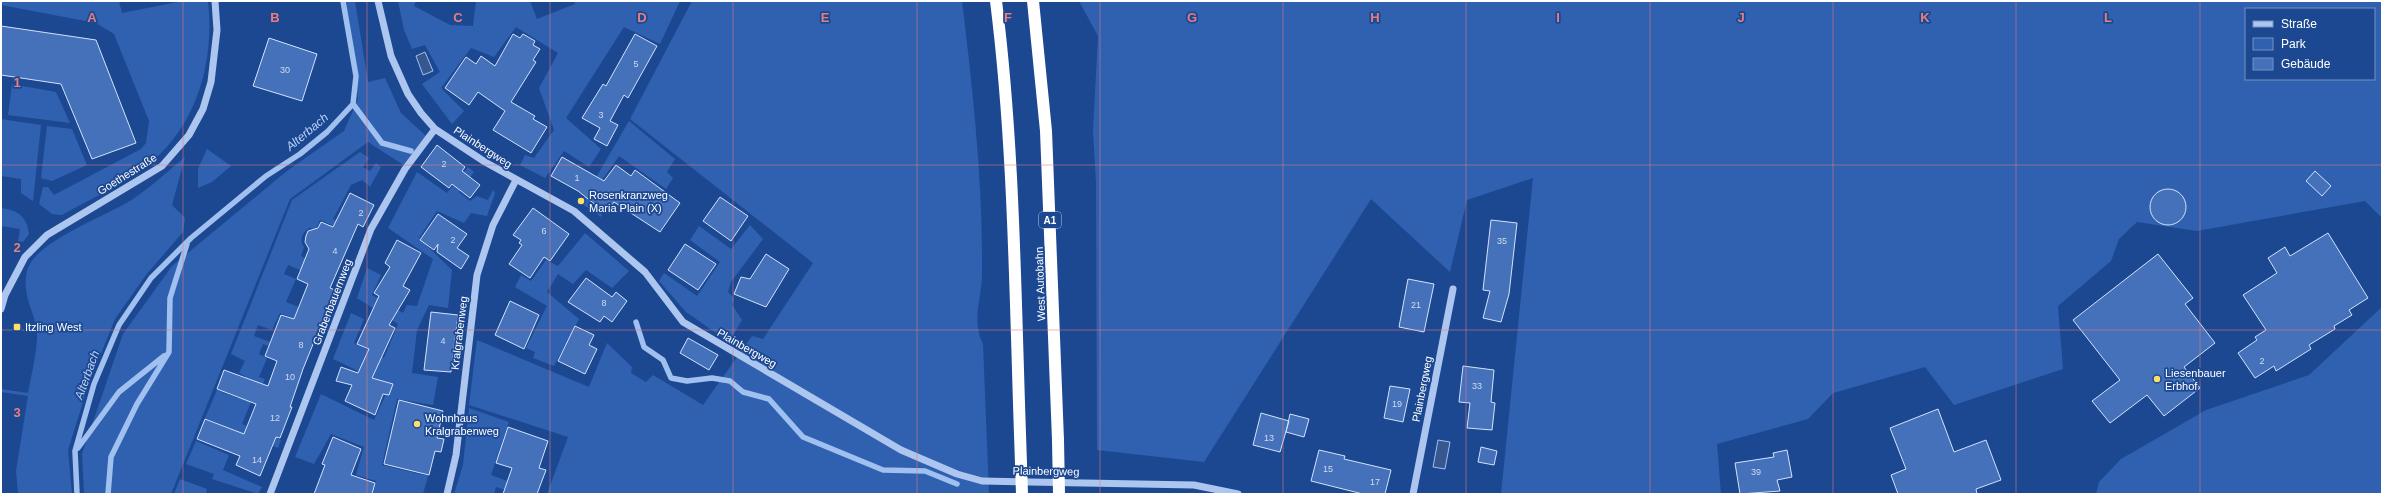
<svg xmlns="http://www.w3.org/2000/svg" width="2383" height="495" font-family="Arial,sans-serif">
<rect width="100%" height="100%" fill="#1c4892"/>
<!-- green -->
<path fill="#2f61b0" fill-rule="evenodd" d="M 1,1 L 119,1 L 122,13 L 183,1 L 208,1 C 215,64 196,129 144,168 C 119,187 88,200 62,215 L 52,214 L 39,204 L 43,187 L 48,187 L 54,195 L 141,149 L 146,143 L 149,121 L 114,34 L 96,23 L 1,5 Z
M 346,1 L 355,1 L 368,82 L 385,78 L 401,113 L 426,136 L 405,166 L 368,142 L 290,199 L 171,494 L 84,494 L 82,454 L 123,334 L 172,266 L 287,171 L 344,131 L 358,99 Z
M 398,1 L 416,1 L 414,6 L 450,25 L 473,26 L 476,1 L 530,1 L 537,19 L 575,4 L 574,1 L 680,1 L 660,44 L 624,27 L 566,118 L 601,149 L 589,167 L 564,151 L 545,178 L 520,165 L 525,155 L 534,158 L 554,130 L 539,88 L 558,53 L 516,27 L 494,57 L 471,48 L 441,88 L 464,111 L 452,124 L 422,84 L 440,72 L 425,45 L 412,49 L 404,30 Z
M 692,1 L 962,1 C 973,91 983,183 982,273 C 982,299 971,320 983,344 L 989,494 L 547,494 L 568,437 L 469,405 L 477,340 L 589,387 L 607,343 L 632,367 L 631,373 L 646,382 L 653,375 L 703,405 L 752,336 L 763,339 L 813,263 L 630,119 Z
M 1079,1 L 2382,1 L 2382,218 L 2365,201 L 2197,231 L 2137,222 L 2119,239 L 2111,261 L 2058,306 L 2063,369 L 1954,405 L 1925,367 L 1833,393 L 1808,419 L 1717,444 L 1721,494 L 1501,494 L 1533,178 L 1467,200 L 1450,272 L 1371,199 L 1204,462 L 1097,450 L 1096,183 L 1093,130 L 1098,36 ZM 2246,9 L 2374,9 L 2374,79 L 2246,79 Z
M 12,84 L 56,92 L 70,123 L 8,115 Z
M 1,119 L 41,125 L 33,201 L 21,193 L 21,179 L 1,176 Z
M 629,121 L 675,159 L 667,172 L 673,178 L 666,189 L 619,156 L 588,200 L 603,212 L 601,217 L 581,203 Z
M 47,126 L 72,129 L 87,165 L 52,181 L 41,178 Z
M 207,149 L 231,166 L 212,182 L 198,188 L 198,169 Z
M 360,152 L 369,158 L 363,167 L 370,171 L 376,163 L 381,167 L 370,187 L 362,180 L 351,185 L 333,219 L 348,227 L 346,231 L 320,220 L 316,229 L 309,228 C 302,233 299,240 304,247 L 301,256 L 310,261 L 305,272 L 288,265 L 284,274 L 296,279 L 286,302 L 326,318 L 321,329 L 280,313 L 272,330 L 258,325 L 254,336 L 273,343 L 271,347 L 263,344 L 259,354 L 267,358 L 259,377 L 265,379 L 262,386 L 245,380 L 246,377 L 239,373 L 245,361 L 231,354 L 292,200 Z
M 185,157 L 172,205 L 185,218 L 183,232 L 146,275 L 115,319 L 89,383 L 68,450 L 72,494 L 18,494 L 16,471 L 28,396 L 1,392 L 1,389 L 28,393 C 31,376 36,357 37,339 C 38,314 21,300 27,271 C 33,242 109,215 133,199 C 151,187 168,171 185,157 Z
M 468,167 L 474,172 L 459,192 L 470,201 L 477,196 L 488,200 L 493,190 L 495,193 L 487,216 L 471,213 L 464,223 L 437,211 L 419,238 L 452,270 L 448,308 L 429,305 L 417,330 L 412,373 L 438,377 L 433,405 L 397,399 L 382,465 L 428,476 L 423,494 L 373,494 L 376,481 L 356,475 L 364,447 L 331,434 L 314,464 L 295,457 L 321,394 L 374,420 L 390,386 L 333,359 L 351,313 L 364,319 L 354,343 L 384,358 L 398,324 L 357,298 L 367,268 L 381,275 L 372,295 L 403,313 L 407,305 L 417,306 L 433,259 L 388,228 L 417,172 L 447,193 Z
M 1,208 C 17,210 27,216 29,234 L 23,242 L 18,241 L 20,229 L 1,226 Z
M 750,225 L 763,239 L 731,282 L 728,292 L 734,298 L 732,305 L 742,320 L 729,342 L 686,312 L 659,281 L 664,273 L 697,296 L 720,262 L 690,240 L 699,226 L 731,249 Z
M 585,233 L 629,271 L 612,288 L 586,270 L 573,284 L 558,274 L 547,292 L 579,319 L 554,366 L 533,358 L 535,352 L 526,348 L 547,306 L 515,287 L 521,275 L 531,281 L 546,260 L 558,266 Z
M 2382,307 L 2382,494 L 2096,494 L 2099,482 L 2121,459 L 2206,410 L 2309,375 Z
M 217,390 L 237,398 L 253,397 L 242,424 L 281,440 L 278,448 L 205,418 Z
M 469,408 L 509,422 L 491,475 L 542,494 L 517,494 L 496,487 L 494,494 L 454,494 L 463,465 Z
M 196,441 L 229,455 L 223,470 L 262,487 L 258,494 L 212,479 L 214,474 L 186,464 Z
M 180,479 L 207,489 L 206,494 L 174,494 Z"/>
<!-- water -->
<path fill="#38578e" stroke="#a0c0f0" d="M 425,52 L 433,71 L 423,75 L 416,56 Z
M 1438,440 L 1450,442 L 1445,469 L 1433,467 Z"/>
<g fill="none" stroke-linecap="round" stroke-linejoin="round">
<!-- stream -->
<path stroke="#a0c0f0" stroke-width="5.5" d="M 353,104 L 382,143 L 411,151
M 636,322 L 644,347 L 663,360 L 671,378 L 687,381 L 712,378 L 730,381 L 743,392 L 769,399 L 803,437 L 883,470 L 925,471 L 957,484
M 78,448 L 119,392 L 164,356
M 77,494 L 75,451 L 94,384 L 119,325 L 151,278 L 191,238 L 266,176 L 300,154 L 327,132 L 353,104 L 356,76 L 343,1
M 108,494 L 111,457 L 137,404 L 169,352 L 170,298 L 187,244"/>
</g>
<!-- building -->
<path fill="#4471b9" stroke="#d3e2fa" d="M 1,26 L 96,40 L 136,143 L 92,159 L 61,84 L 1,75 Z
M 513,34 L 520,38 L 523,34 L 535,41 L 533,45 L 540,49 L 533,60 L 536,62 L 511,102 L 535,116 L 533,119 L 547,127 L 531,153 L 493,130 L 505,111 L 478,92 L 469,105 L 445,88 L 466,57 L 476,64 L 481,56 L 495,66 Z
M 635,34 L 657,46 L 628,98 L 624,95 L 610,121 L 618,125 L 607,146 L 594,139 L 600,128 L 582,118 L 603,84 L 606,86 Z
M 269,38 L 317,54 L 302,101 L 253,86 Z
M 437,145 L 465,167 L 462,171 L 480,185 L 470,198 L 452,184 L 449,188 L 421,167 Z
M 562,157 L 604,181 L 616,165 L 631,176 L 635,170 L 680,203 L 660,232 L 614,202 L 606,213 L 578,191 L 551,176 Z
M 2315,171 L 2331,186 L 2322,196 L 2306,181 Z
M2150 207a18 18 0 1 1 36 0a18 18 0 1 1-36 0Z
M 350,193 L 374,205 L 363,227 L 358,224 L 330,288 L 335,290 L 303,369 L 290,407 L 292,407 L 280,438 L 276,437 L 260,476 L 236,465 L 240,456 L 197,439 L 205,419 L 244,434 L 256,404 L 217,389 L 224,370 L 268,386 L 277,361 L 265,356 L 281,315 L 294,319 L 308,284 L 297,279 L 309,249 L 305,242 L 306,236 L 308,231 L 318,228 L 321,222 L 333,227 Z
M 720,197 L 748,216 L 731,241 L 703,221 Z
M 533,208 L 569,234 L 550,261 L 544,257 L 530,278 L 509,264 L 522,245 L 519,243 L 521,240 L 513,235 Z
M 438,214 L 467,234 L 457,248 L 469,256 L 461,269 L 437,252 L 438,244 L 434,250 L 420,240 Z
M 1491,220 L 1517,223 L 1509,294 L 1501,322 L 1483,318 L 1490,291 L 1483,290 Z
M 2328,233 L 2368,298 L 2349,310 L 2352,315 L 2334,326 L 2335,329 L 2309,345 L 2311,349 L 2276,371 L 2274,366 L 2255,378 L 2238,353 L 2257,340 L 2255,337 L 2266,330 L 2243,295 L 2277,273 L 2268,258 L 2285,247 L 2290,256 Z
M 397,240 L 421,253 L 403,286 L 410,290 L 389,325 L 395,328 L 372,378 L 393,384 L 389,395 L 383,394 L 375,415 L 345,401 L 352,385 L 336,381 L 341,367 L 358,373 L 369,349 L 357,344 L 379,296 L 374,293 L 390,267 L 385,263 Z
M 685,244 L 716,264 L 698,290 L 668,270 Z
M 766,254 L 789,269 L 766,307 L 734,294 L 741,277 L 750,279 Z
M 2158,254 L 2193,298 L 2185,304 L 2215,343 L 2184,367 L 2200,388 L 2164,416 L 2147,395 L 2110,423 L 2092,401 L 2120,380 L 2073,320 Z
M 586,278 L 612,297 L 616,292 L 627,301 L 612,322 L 604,316 L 600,322 L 568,302 Z
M 1408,279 L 1434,284 L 1424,332 L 1399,327 Z
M 510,301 L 539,315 L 524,349 L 495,335 Z
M 431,312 L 458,315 L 451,372 L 424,370 Z
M 575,326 L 594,335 L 589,345 L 597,349 L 585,374 L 558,361 Z
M 688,338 L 718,355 L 709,370 L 680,353 Z
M 1463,366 L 1494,370 L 1491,402 L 1495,403 L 1492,430 L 1467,428 L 1470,403 L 1459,402 Z
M 1390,386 L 1410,389 L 1403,422 L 1384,418 Z
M 399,400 L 443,411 L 437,438 L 444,439 L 441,452 L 435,451 L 429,475 L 384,464 Z
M 1938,409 L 1954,452 L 1986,440 L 2001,480 L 1976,489 L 1977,494 L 1898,494 L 1891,475 L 1906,469 L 1890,428 Z
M 1261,413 L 1289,421 L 1280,452 L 1253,445 Z
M 1290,414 L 1309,419 L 1304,437 L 1286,432 Z
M 508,427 L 548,441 L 539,468 L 546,470 L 537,494 L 503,494 L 512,468 L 496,463 Z
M 333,437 L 361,449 L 351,475 L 375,483 L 372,494 L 314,494 L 325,465 L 322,464 Z
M 1481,447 L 1497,451 L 1494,465 L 1478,462 Z
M 1319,450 L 1345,456 L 1344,459 L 1391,470 L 1385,494 L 1363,494 L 1311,481 Z
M 1787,450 L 1792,477 L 1777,480 L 1780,491 L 1740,494 L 1735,463 L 1774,457 L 1773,453 Z"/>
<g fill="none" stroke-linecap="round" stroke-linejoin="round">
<!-- minor -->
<path stroke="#adc6ef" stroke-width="7" d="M 378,1 L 391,56 L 408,94 L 421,113 L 435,129 L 485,162 L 574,211 L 645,272 L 683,322 L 901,450 L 957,474 L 982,481 L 1194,485 L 1238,494
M 1,309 L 5,295 L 25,257 L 47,235 L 162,166 L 189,135 L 203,109 L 211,82 L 217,30 L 215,1
M 270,494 L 371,229 L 405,169 L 435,129
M 447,494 L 456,455 L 477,275 L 493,225 L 516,180
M 1413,494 L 1453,289"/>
<!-- highway -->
<path stroke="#fff" stroke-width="12" d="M 996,1 C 1014,144 1015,289 1020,434
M 1033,1 L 1046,131 L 1058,440"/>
<!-- highway-bridge -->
<path stroke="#fff" stroke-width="12" d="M 1020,434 L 1022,494
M 1058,440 L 1059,494"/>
</g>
<!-- grid -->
<path fill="none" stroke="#e67e7e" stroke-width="1" stroke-opacity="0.55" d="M 183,1 L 183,494M 367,1 L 367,494M 550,1 L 550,494M 733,1 L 733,494M 917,1 L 917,494M 1100,1 L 1100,494M 1283,1 L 1283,494M 1466,1 L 1466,494M 1650,1 L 1650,494M 1833,1 L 1833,494M 2016,1 L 2016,494M 2200,1 L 2200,494M 1,165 L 2382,165M 1,330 L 2382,330"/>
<!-- markers -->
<g fill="#ffdd6b" stroke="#1c4892" stroke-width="1.5">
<circle cx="581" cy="201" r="4"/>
<rect x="13" y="323" width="8" height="8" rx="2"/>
<circle cx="2157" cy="379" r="4"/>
<circle cx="417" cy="424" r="4"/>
</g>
<g text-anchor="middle" stroke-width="3.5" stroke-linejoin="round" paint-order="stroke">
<!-- number labels -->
<g font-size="9" fill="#d0dcee">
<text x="636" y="67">5</text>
<text x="285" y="73">30</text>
<text x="601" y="118">3</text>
<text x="444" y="167">2</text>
<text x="577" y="181">1</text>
<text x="361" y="216">2</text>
<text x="544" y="234">6</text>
<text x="453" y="243">2</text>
<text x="1502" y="244">35</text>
<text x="335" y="254">4</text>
<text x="604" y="306">8</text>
<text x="1416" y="308">21</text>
<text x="443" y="344">4</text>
<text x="301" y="348">8</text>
<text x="2262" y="364">2</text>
<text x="290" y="380">10</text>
<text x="1477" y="389">33</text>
<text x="1397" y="407">19</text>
<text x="275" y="421">12</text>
<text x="1269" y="441">13</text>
<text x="257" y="463">14</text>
<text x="1328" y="472">15</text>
<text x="1756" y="475">39</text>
<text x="1375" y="485">17</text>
</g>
<!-- shield labels -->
<rect fill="#1c4892" stroke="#bbc8de" stroke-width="1" x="1039" y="212" width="22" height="16" rx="3"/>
<g font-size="10" font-weight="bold" fill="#fff">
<text x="1050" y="224">A1</text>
</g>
<!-- street labels -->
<g font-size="11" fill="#fff" stroke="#1c4892">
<text transform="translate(483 147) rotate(33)" y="4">Plainbergweg</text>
<text transform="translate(127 174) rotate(-32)" y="4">Goethestraße</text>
<text transform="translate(1040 284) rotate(-92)" y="4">West Autobahn</text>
<text transform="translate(332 302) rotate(-69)" y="4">Grabenbauernweg</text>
<text transform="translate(459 333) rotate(-83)" y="4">Kralgrabenweg</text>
<text transform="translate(747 348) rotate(30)" y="4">Plainbergweg</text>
<text transform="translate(1422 389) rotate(-79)" y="4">Plainbergweg</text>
<text transform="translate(1046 471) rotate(1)" y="4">Plainbergweg</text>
</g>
<!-- poi labels -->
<g font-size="11" fill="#fff" stroke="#1c4892" text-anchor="start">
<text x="589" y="199">Rosenkranzweg<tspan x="589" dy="13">Maria Plain (X)</tspan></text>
<text x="25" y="331">Itzling West</text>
<text x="2165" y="377">Liesenbauer<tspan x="2165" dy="13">Erbhof</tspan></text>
<text x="425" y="422">Wohnhaus<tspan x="425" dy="13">Kralgrabenweg</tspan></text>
</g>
<!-- water labels -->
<g font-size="12" font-style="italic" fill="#b9d1f5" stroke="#1c4892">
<text transform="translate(307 132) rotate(-40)" y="4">Alterbach</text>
<text transform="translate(87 375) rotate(-70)" y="4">Alterbach</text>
</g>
</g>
<g font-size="13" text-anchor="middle" font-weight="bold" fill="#e67e7e" stroke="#1c4892" stroke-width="3.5" stroke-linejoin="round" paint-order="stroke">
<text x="92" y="22">A</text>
<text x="275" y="22">B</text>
<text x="458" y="22">C</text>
<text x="642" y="22">D</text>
<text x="825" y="22">E</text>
<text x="1008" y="22">F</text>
<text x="1192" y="22">G</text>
<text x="1375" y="22">H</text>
<text x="1558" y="22">I</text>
<text x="1741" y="22">J</text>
<text x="1925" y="22">K</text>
<text x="2108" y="22">L</text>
<text x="17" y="87">1</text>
<text x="17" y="252">2</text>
<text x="17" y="417">3</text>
</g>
<!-- border -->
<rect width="2383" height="495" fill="none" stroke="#ffffff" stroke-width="4"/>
<!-- legend -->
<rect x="2245" y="8" width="130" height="72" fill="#1c4892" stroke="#7791be"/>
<rect x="2253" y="21" width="20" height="6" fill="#adc6ef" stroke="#7791be"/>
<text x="2281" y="28" font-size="12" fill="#ffffff">Straße</text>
<rect x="2253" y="38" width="20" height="12" fill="#2f61b0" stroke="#7791be"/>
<text x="2281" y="48" font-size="12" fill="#ffffff">Park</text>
<rect x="2253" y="58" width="20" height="12" fill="#4471b9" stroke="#7791be"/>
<text x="2281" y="68" font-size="12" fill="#ffffff">Gebäude</text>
</svg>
